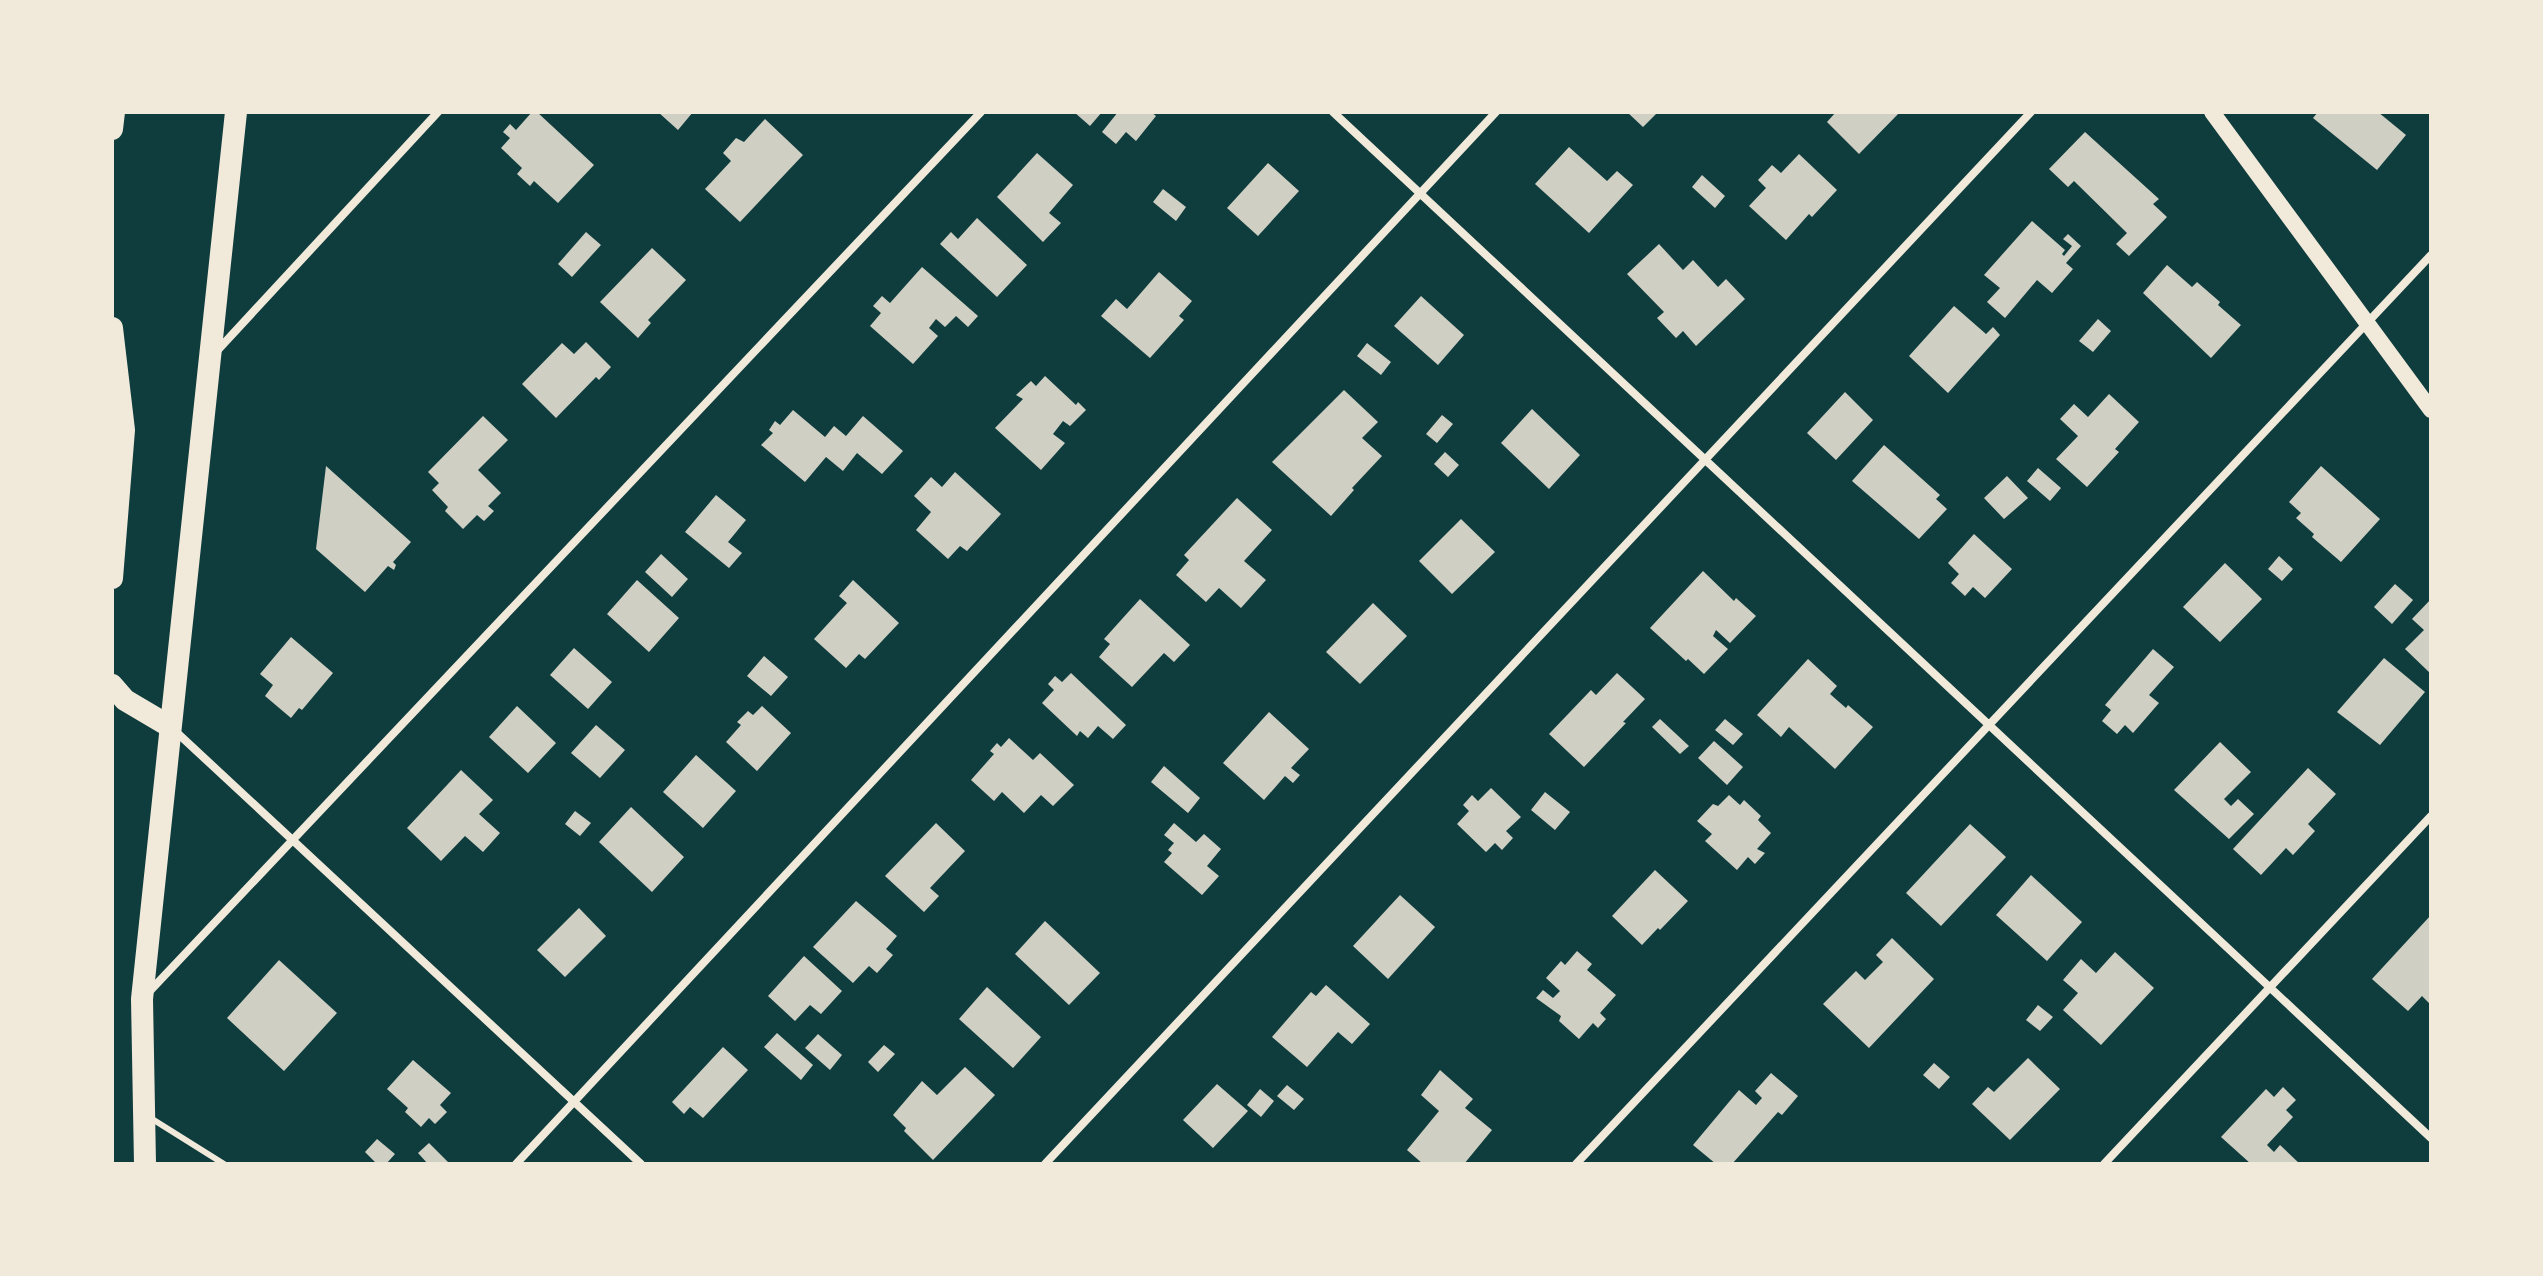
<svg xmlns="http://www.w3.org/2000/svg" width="2543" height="1276" font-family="'Nunito Sans',sans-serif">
<rect width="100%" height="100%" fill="#0f3d3e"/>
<!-- building -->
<path fill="#cfcfc3" d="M 532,112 L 537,112 L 594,165 L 558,203 L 534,181 L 530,186 L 517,174 L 522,168 L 501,148 L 510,138 L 503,132 L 510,124 L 516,130 Z
M 658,112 L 693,112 L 678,130 Z
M 1074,112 L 1102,112 L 1090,126 Z
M 1118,112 L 1151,112 L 1156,116 L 1136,141 L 1126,132 L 1116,144 L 1102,132 Z
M 1627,112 L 1658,112 L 1643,127 Z
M 1836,112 L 1900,112 L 1859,154 L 1827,122 Z
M 2318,112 L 2378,112 L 2406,135 L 2377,170 L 2313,118 Z
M 765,119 L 803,155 L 740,222 L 705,189 L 731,161 L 723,153 L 736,138 L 744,142 Z
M 2085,132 L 2159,199 L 2153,204 L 2167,217 L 2129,256 L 2116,244 L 2127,233 L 2074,181 L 2068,187 L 2049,169 Z
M 1569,147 L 1607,181 L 1617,171 L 1633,185 L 1589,233 L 1535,184 Z
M 1037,153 L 1073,185 L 1049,213 L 1061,223 L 1043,242 L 997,197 Z
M 1799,154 L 1837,190 L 1812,217 L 1809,214 L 1786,240 L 1749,206 L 1766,188 L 1758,180 L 1772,165 L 1781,173 Z
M 1268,163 L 1299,191 L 1258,236 L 1227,208 Z
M 1702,175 L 1725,196 L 1715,208 L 1692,187 Z
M 1163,189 L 1186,207 L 1176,221 L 1153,202 Z
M 977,218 L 1027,265 L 997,297 L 940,244 L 951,232 L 958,239 Z
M 2032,221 L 2065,250 L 2062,254 L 2064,256 L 2072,246 L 2063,239 L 2068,234 L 2081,246 L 2066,263 L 2073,269 L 2052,293 L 2037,280 L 2005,318 L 1987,302 L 2000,288 L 1984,275 Z
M 586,232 L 601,245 L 572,277 L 558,264 Z
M 1659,244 L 1683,270 L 1693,260 L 1718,287 L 1726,279 L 1745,299 L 1696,346 L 1683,331 L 1676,338 L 1657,318 L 1664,312 L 1627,274 Z
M 652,248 L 686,280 L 648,320 L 651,323 L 638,338 L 600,302 Z
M 2167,265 L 2192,287 L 2197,282 L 2220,302 L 2218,305 L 2241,325 L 2211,358 L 2143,293 Z
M 922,267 L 978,316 L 968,327 L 956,316 L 945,327 L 936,319 L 929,328 L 938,336 L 913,364 L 870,326 L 881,313 L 873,306 L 882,296 L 890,303 Z
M 1159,272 L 1192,301 L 1179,316 L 1184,320 L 1150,358 L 1101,316 L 1116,299 L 1127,309 Z
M 1421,296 L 1464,335 L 1438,365 L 1394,326 Z
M 1954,306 L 1986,334 L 1993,327 L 2000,335 L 1948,393 L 1909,356 Z
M 2098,319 L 2111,331 L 2093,352 L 2079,341 Z
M 586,342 L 611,367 L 599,380 L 596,377 L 556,418 L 522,384 L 562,343 L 574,354 Z
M 1367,343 L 1391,362 L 1381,375 L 1357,356 Z
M 1045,376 L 1076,405 L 1078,402 L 1086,410 L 1070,426 L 1063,421 L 1053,434 L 1065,443 L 1041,470 L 995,428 L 1023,399 L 1016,395 L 1031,381 L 1036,386 Z
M 1344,390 L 1378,422 L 1362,438 L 1382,456 L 1352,488 L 1354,490 L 1331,516 L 1272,462 Z
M 1845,392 L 1873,420 L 1836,460 L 1807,433 Z
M 2109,394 L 2139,422 L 2115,449 L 2119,452 L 2087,487 L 2056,459 L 2078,436 L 2060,419 L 2074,404 L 2088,417 Z
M 1532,409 L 1580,455 L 1549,489 L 1501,443 Z
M 793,410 L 825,437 L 834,426 L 846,436 L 863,416 L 903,451 L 882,474 L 857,453 L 843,471 L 826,457 L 805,482 L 761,445 L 773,433 L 769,430 L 775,421 L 780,425 Z
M 1442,415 L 1453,424 L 1437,443 L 1426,434 Z
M 483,416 L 508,440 L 478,470 L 501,493 L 488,506 L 494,511 L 484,521 L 477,515 L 463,529 L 445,511 L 448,507 L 432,490 L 439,483 L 428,472 Z
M 1884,445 L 1940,495 L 1936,499 L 1947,509 L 1919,539 L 1852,481 Z
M 1445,452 L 1459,465 L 1448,477 L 1434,464 Z
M 326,466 L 411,542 L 393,562 L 396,565 L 394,570 L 388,566 L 365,592 L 316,549 Z
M 2321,466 L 2380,519 L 2341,562 L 2312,537 L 2314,534 L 2296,518 L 2301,513 L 2289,502 Z
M 2038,468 L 2061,488 L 2050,501 L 2027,481 Z
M 955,472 L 1001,514 L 967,551 L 960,546 L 948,559 L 916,530 L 931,512 L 914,496 L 931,477 L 942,487 Z
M 2007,476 L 2028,498 L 2004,519 L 1984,498 Z
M 716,495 L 746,520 L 728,542 L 742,553 L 729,568 L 685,532 Z
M 1237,498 L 1272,530 L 1244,561 L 1266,580 L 1241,608 L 1219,588 L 1206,602 L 1176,575 L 1189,560 L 1184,555 Z
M 1461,519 L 1495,552 L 1452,594 L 1419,561 Z
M 1974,534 L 2012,569 L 1985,598 L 1973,587 L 1965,596 L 1951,583 L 1959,574 L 1948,563 Z
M 661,554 L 688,579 L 672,597 L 645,572 Z
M 2279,556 L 2293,569 L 2282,581 L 2268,569 Z
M 2225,563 L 2262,599 L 2220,642 L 2183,607 Z
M 1703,571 L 1734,601 L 1736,598 L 1756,616 L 1730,643 L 1716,630 L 1713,636 L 1728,649 L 1704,674 L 1688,659 L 1686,661 L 1650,628 Z
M 637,580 L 679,618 L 649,652 L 607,614 Z
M 853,580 L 899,623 L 865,659 L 859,654 L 846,668 L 814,639 L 847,603 L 839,596 Z
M 2395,584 L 2413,600 L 2392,624 L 2374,607 Z
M 1140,599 L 1190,645 L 1174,662 L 1164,653 L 1132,687 L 1099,657 L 1110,644 L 1104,639 Z
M 2431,599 L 2431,674 L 2405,649 L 2424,630 L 2412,619 Z
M 1373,603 L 1407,636 L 1360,684 L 1326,652 Z
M 291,637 L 333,673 L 302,710 L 299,708 L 291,718 L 265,696 L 273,685 L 260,674 Z
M 574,648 L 612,682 L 588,709 L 550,675 Z
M 2153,649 L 2174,667 L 2149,695 L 2159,703 L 2133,733 L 2125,725 L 2117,734 L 2102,721 L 2111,710 L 2105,705 Z
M 764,656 L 788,677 L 771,696 L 747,676 Z
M 2384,658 L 2425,692 L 2380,745 L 2337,712 Z
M 1808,659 L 1837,686 L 1830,694 L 1846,708 L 1848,705 L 1873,727 L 1835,769 L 1789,727 L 1781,737 L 1757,715 Z
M 1071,673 L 1126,725 L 1113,739 L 1098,726 L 1088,738 L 1080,731 L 1077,736 L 1042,703 L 1054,690 L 1048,684 L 1055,676 L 1062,682 Z
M 1617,673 L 1645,699 L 1623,722 L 1626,723 L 1584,767 L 1549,734 L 1591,690 L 1596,695 Z
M 517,706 L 556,743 L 528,773 L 489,737 Z
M 762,706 L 791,733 L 757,771 L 726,742 L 741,725 L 737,722 L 748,711 L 753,715 Z
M 1269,712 L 1309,749 L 1291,768 L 1300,775 L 1293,783 L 1285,776 L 1264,800 L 1223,763 Z
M 1660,719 L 1689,746 L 1680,754 L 1652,727 Z
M 1725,719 L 1743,734 L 1733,745 L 1715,730 Z
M 596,725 L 625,750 L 600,778 L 571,753 Z
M 1009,738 L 1033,760 L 1040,753 L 1074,785 L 1053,806 L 1041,795 L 1024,813 L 1002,792 L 994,801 L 971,780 L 994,754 L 990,751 L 997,743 L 1001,747 Z
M 1714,741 L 1743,767 L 1727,785 L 1698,758 Z
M 2220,742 L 2251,772 L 2224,799 L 2231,806 L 2238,799 L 2254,814 L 2229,839 L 2174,790 Z
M 696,755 L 736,791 L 703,828 L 663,792 Z
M 1164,766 L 1200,798 L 1188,813 L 1151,782 Z
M 2308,768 L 2336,794 L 2308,824 L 2315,831 L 2293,855 L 2286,848 L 2261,875 L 2233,849 Z
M 461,770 L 493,800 L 479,814 L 500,833 L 483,852 L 465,836 L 441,861 L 407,828 Z
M 1491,788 L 1521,817 L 1506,831 L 1513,838 L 1502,850 L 1495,843 L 1486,852 L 1457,824 L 1469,811 L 1463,805 L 1472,795 L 1478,801 Z
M 1545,792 L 1570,812 L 1555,830 L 1531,810 Z
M 1729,795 L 1740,805 L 1744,800 L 1761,816 L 1758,820 L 1771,833 L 1757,849 L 1765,853 L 1755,864 L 1748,857 L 1737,870 L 1705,841 L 1712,834 L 1697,821 L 1713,804 L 1718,806 Z
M 631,807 L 684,857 L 652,892 L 599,842 Z
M 575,811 L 591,823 L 580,836 L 565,824 Z
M 936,823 L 965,851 L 930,888 L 939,896 L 924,912 L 885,876 Z
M 1174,823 L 1196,842 L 1204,834 L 1221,849 L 1207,866 L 1219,876 L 1202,895 L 1164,862 L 1172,853 L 1168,850 L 1174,843 L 1164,835 Z
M 1970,824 L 2006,857 L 1941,926 L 1906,893 Z
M 1655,870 L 1688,901 L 1660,930 L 1658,928 L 1642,945 L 1612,916 Z
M 2031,875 L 2082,922 L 2047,961 L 1996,915 Z
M 1400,895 L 1435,927 L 1388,979 L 1353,946 Z
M 856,901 L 897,936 L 886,949 L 893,955 L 877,973 L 869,966 L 853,983 L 813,947 Z
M 579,908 L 606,936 L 565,977 L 537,950 Z
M 2431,915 L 2431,1005 L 2422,996 L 2408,1011 L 2372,979 Z
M 1045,921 L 1100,973 L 1069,1005 L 1015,954 Z
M 1892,938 L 1934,979 L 1869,1048 L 1823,1004 L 1856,971 L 1865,980 L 1883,962 L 1876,955 Z
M 1577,951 L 1592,964 L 1587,970 L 1616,995 L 1600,1013 L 1606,1019 L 1598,1028 L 1593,1023 L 1579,1039 L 1559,1021 L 1561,1016 L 1536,998 L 1543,990 L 1553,998 L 1560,991 L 1546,978 L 1561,961 L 1565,965 Z
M 2115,952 L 2154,988 L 2101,1045 L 2063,1010 L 2078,993 L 2063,980 L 2081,959 L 2096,973 Z
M 804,956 L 842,991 L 821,1014 L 810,1005 L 795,1021 L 768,996 Z
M 279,960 L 337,1013 L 284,1071 L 227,1018 Z
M 1326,985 L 1370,1024 L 1352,1044 L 1338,1032 L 1307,1067 L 1272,1037 L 1311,992 L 1316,996 Z
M 987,987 L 1041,1037 L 1013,1068 L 959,1019 Z
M 2038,1005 L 2053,1017 L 2040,1031 L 2026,1020 Z
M 777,1033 L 813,1065 L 801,1080 L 764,1047 Z
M 818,1034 L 842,1055 L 830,1070 L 805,1048 Z
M 884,1045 L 895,1054 L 878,1072 L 868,1062 Z
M 723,1047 L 748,1070 L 703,1118 L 690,1107 L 684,1114 L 672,1102 Z
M 2028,1058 L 2060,1089 L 2010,1140 L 1972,1104 L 1988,1087 L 1994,1092 Z
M 413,1060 L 451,1093 L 440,1105 L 447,1112 L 435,1124 L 429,1118 L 421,1127 L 405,1112 L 408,1108 L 387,1089 Z
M 1934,1063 L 1950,1077 L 1939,1089 L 1923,1075 Z
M 965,1067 L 995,1095 L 933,1160 L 904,1131 L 906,1128 L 893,1115 L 922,1081 L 937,1095 Z
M 1440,1070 L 1473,1099 L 1465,1108 L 1492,1130 L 1464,1164 L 1423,1164 L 1407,1150 L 1439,1111 L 1421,1095 Z
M 1771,1073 L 1798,1096 L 1782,1115 L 1778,1112 L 1732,1164 L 1716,1164 L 1693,1145 L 1739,1090 L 1756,1105 L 1762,1098 L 1755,1091 Z
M 1217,1084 L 1248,1111 L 1213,1148 L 1183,1120 Z
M 1287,1085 L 1304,1099 L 1294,1110 L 1277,1096 Z
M 2283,1087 L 2296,1100 L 2286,1110 L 2293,1117 L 2267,1145 L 2274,1152 L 2280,1145 L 2300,1164 L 2251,1164 L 2221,1137 L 2266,1089 L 2274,1097 Z
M 1260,1089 L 1274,1101 L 1261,1117 L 1247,1105 Z
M 377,1139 L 395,1154 L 386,1164 L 377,1164 L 365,1152 Z
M 429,1143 L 450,1164 L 428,1164 L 418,1153 Z"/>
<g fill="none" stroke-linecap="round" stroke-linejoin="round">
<!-- service -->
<path stroke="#f1e9da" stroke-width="6" d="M 149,1117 L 224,1164"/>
<!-- minor -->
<path stroke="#f1e9da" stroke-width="8" d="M 1333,112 L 2431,1138
M 216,352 L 438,112
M 173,729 L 641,1164
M 148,993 L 981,112
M 516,1164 L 1496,112
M 1045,1164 L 2031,112
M 1576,1164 L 2431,255
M 2104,1164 L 2431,816"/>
<!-- secondary -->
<path stroke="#f1e9da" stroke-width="16" d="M 2212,112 L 2431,410"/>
<!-- trunk -->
<path stroke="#f1e9da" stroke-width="22" d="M 112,129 L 114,112
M 112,328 L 124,430 L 112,578
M 112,685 L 125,700 L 169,726
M 145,1164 L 142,999 L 236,112"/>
</g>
<!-- border -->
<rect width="2543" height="1276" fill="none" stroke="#f1e9da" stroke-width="228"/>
</svg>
